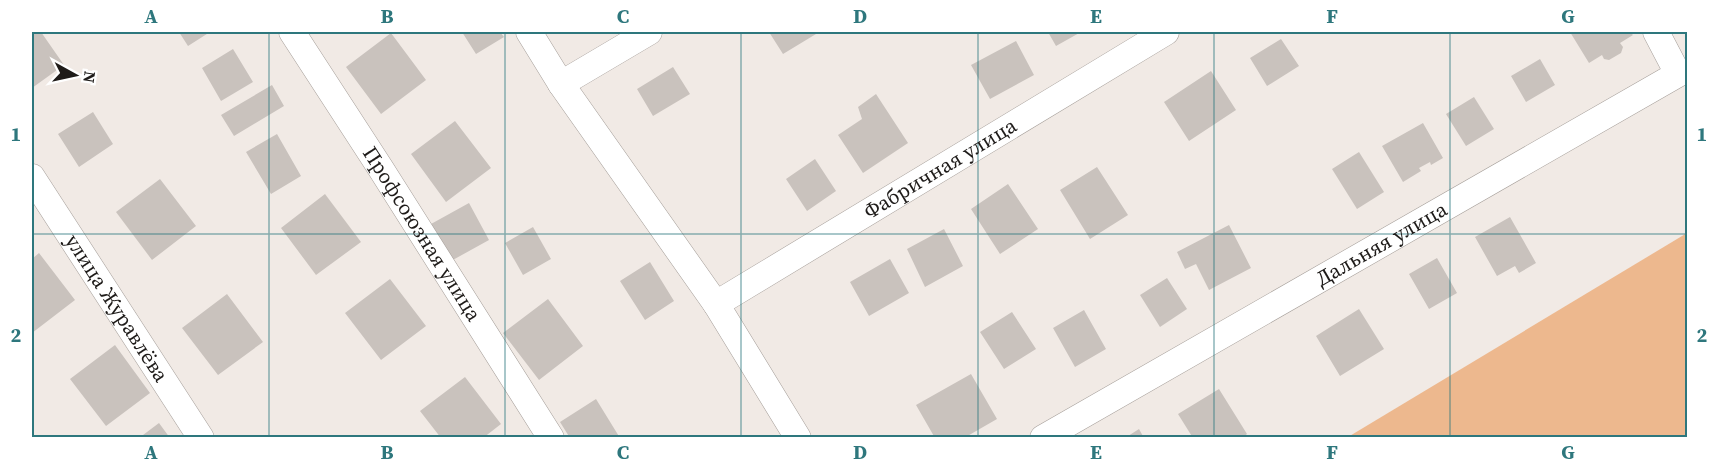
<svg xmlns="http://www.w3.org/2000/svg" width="1719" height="469" font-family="'Source Serif 4',serif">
<rect width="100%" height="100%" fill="#f1eae5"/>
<!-- green -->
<path fill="#edb88e" d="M 1687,233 L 1687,437 L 1348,437 Z"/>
<!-- building -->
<path fill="#c9c2bd" d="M 33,32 L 41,32 L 64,65 L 32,88 L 32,33 Z
M 179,32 L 210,32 L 188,46 Z
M 462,32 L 500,32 L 504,37 L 476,54 Z
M 769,32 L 815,32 L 816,34 L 783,54 Z
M 1048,32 L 1081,32 L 1056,46 Z
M 1570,32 L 1630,32 L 1633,35 L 1620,43 L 1623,47 L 1621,53 L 1609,60 L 1604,59 L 1602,55 L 1589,63 Z
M 391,33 L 426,80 L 381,114 L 346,67 Z
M 1281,39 L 1299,66 L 1267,86 L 1250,58 Z
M 1016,41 L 1034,75 L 990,99 L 971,65 Z
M 233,49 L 253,82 L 221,101 L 202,68 Z
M 1540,59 L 1555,85 L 1526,102 L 1511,76 Z
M 673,67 L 690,94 L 653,116 L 637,89 Z
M 1211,71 L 1236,110 L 1189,141 L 1164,102 Z
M 272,85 L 284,106 L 234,136 L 221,115 Z
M 876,94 L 908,143 L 863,173 L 838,135 L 862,119 L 858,107 Z
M 1474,97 L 1494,129 L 1466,146 L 1446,114 Z
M 93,112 L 113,144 L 79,167 L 58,134 Z
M 455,121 L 491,168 L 446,202 L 411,154 Z
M 1423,123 L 1443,158 L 1431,165 L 1430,162 L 1419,168 L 1421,171 L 1403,182 L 1382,146 Z
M 277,134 L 301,176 L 271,194 L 246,152 Z
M 1359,152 L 1384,192 L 1357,209 L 1332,169 Z
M 815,159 L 836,191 L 807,211 L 786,179 Z
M 1097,167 L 1128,215 L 1090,239 L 1060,190 Z
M 160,179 L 196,226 L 152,260 L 116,212 Z
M 1008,184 L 1038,229 L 1000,254 L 971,209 Z
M 325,194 L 361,242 L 316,275 L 281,228 Z
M 469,203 L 489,240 L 451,261 L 431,224 Z
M 1510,217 L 1536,263 L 1519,273 L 1515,266 L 1497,276 L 1475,237 Z
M 1229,225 L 1251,268 L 1209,290 L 1196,264 L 1185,269 L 1177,252 Z
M 533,227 L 551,259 L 523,275 L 505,243 Z
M 944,229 L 963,266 L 925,287 L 907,249 Z
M 39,253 L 75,300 L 32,333 L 32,259 Z
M 1437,258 L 1457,293 L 1429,309 L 1409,274 Z
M 890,259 L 909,293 L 869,316 L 850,282 Z
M 650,262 L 674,301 L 645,320 L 620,281 Z
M 1167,278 L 1187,309 L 1160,327 L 1140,295 Z
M 390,279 L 426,326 L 381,360 L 345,313 Z
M 227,294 L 263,342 L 218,375 L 182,328 Z
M 548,299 L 583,346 L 539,380 L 503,333 Z
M 1359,309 L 1384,349 L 1340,376 L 1316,336 Z
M 1084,310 L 1106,349 L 1075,367 L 1053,328 Z
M 1012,312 L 1036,349 L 1004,369 L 980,332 Z
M 115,345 L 150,393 L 106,426 L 70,379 Z
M 971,374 L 997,419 L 964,438 L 935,438 L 916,405 Z
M 465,377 L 501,424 L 483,438 L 441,438 L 420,411 Z
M 1219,389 L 1247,434 L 1242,438 L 1193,438 L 1178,414 Z
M 596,399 L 620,438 L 570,438 L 560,422 Z
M 159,423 L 170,438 L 139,438 Z
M 1139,429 L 1144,438 L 1125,438 Z"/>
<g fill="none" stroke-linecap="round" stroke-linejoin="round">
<!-- street casing -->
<g stroke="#a59e99" stroke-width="27">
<g id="street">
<path id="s1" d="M 292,32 L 381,169 L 551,438"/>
<path d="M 529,32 L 561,84 L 716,304 L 798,438"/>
<path d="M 561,84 L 649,32"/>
<path id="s2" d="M 32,177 L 201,438"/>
<path id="s3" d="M 716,304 L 1166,32"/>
<path id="s4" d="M 1043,438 L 1678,74 L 1656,32"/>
</g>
</g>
<!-- street -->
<use href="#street" stroke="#fff" stroke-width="26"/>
</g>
<!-- grid -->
<path fill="none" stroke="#2e777d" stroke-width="1.5" stroke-opacity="0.55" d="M 269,32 L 269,438M 505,32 L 505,438M 741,32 L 741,438M 978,32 L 978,438M 1214,32 L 1214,438M 1450,32 L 1450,438M 32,234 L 1688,234"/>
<g text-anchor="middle" stroke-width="5" stroke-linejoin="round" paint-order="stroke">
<!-- street labels -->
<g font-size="21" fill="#1e1b19" stroke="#fff">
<text dy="7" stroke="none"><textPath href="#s3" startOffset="262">Фабричная улица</textPath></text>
<text dy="7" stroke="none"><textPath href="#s1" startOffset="240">Профсоюзная улица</textPath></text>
<text dy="7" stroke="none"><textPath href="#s4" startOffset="390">Дальняя улица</textPath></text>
<text dy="7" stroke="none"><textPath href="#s2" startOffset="156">улица Журавлёва</textPath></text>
</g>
</g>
<!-- border -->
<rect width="1719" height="469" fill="none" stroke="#ffffff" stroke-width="66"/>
<!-- north arrow -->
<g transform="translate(75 75) rotate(98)" stroke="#ffffff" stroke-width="4.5" paint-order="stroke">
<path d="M0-4.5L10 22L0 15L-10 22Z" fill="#1e1b19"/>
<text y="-9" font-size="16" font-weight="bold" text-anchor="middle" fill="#1e1b19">N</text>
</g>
<rect x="33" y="33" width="1653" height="403" fill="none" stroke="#2e777d" stroke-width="2"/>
<g font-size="20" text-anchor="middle" font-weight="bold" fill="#2e777d">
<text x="151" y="23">A</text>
<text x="387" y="23">B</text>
<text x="623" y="23">C</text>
<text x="860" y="23">D</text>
<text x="1096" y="23">E</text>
<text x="1332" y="23">F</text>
<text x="1568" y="23">G</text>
<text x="16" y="141">1</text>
<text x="1702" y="141">1</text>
<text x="16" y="342">2</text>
<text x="1702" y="342">2</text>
<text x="151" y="459">A</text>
<text x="387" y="459">B</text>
<text x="623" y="459">C</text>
<text x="860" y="459">D</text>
<text x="1096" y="459">E</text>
<text x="1332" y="459">F</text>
<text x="1568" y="459">G</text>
</g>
</svg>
